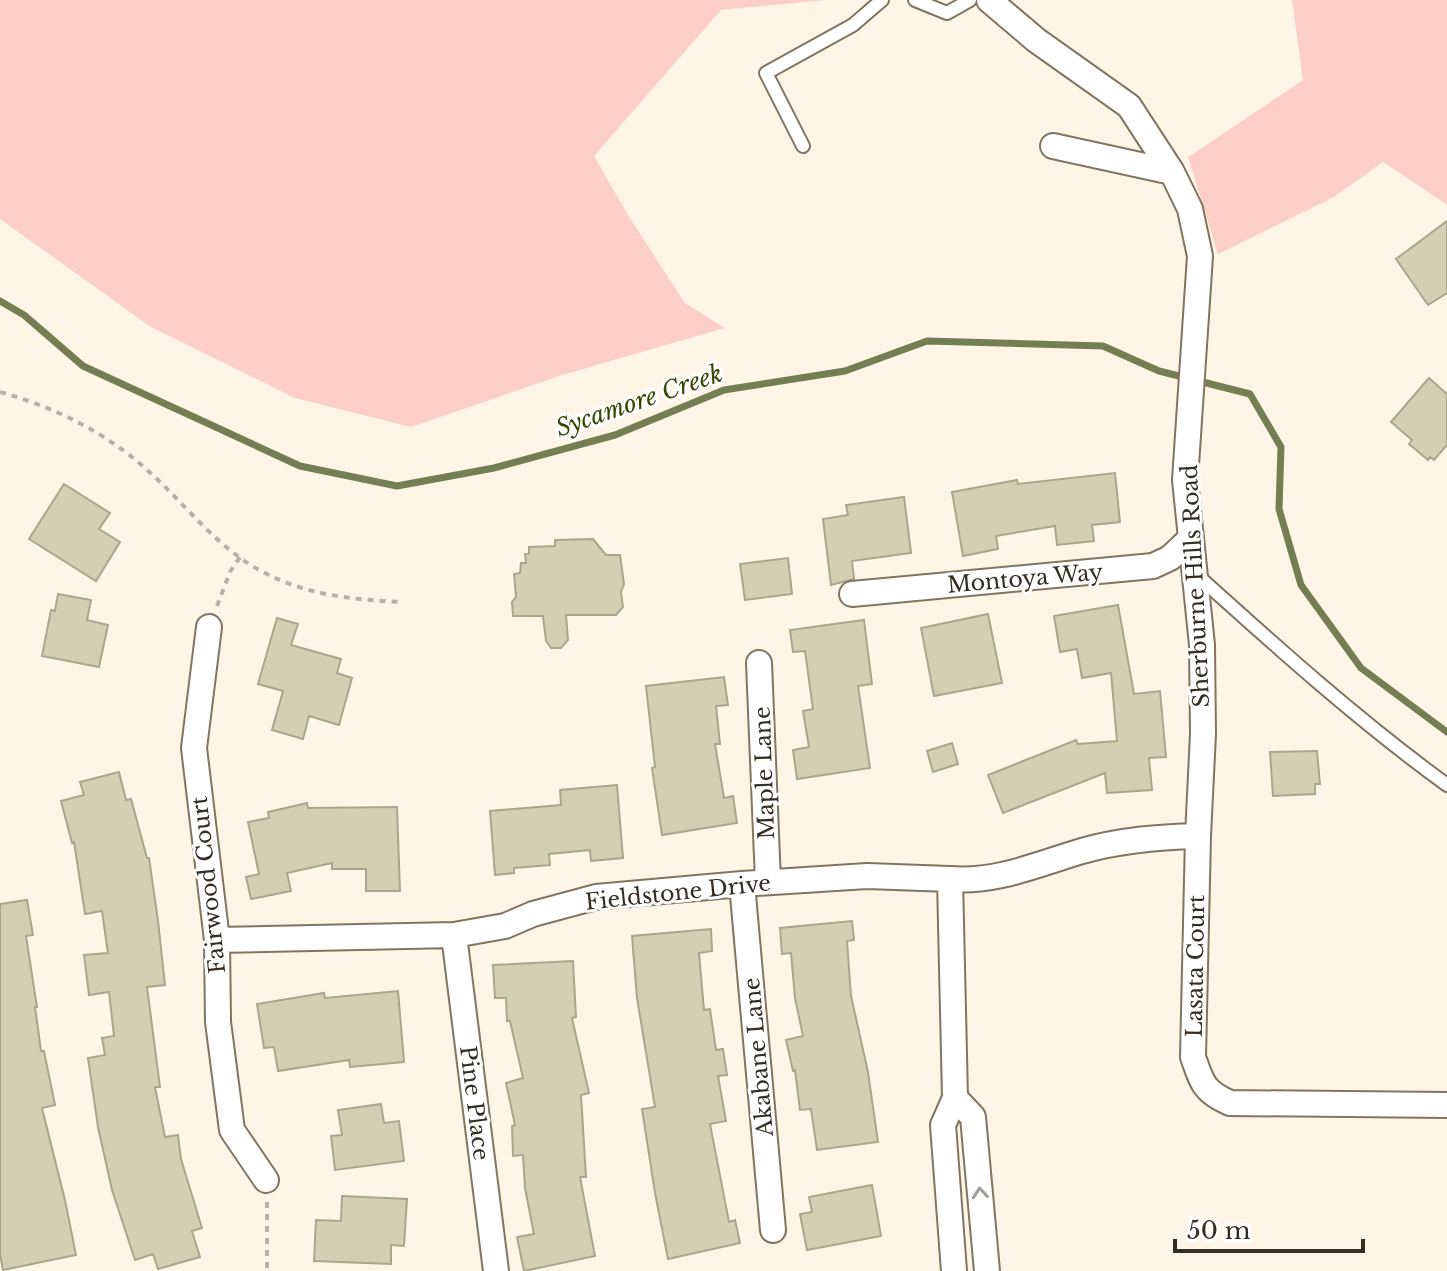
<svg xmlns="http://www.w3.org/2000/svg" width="1447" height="1271" font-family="'Libre Baskerville',serif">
<rect width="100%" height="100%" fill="#fff5e7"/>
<!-- grass -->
<path fill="#fbcec8" d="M 0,0 L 825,0 L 721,10 L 594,156 L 629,217 L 685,303 L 725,328 L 562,375 L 411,427 L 295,398 L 151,327 L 0,219 Z
M 1292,0 L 1447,0 L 1447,205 L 1383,162 L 1334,197 L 1218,254 L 1188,157 L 1303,80 Z"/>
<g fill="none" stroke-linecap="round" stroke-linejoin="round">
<!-- stream -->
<path stroke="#737f52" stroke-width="7" d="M 0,301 L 24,315 L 83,366 L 300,466 L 397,486 L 494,468 L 615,435 L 724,390 L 845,371 L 927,341 L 1103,346 L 1159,371 L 1250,394 L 1281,447 L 1279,509 L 1301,585 L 1361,668 L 1447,732"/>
</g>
<!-- building -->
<path fill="#d3cfb5" stroke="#aaa68d" stroke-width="2" d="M 1447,221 L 1447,293 L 1428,305 L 1396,259 Z
M 1429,378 L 1447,394 L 1447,445 L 1434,460 L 1430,457 L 1428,460 L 1409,444 L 1412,440 L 1391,422 Z
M 1115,473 L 1120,522 L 1092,525 L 1094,541 L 1057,545 L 1055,526 L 996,536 L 998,549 L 963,556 L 952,492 L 1017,480 L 1018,484 Z
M 64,484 L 110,513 L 99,529 L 120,542 L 96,581 L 29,539 Z
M 904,497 L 911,553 L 852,561 L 854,579 L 831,585 L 823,519 L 848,515 L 846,505 Z
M 593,539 L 606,555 L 620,555 L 624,584 L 621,592 L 623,607 L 616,615 L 566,615 L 568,640 L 561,648 L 551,648 L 546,641 L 543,616 L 513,616 L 512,602 L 516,597 L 514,574 L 520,573 L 521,563 L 526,563 L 525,554 L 529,554 L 529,547 L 555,546 L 555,540 Z
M 788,558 L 792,594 L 745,600 L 740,564 Z
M 58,594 L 91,600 L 87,620 L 108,625 L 99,667 L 42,656 L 51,610 L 55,611 Z
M 1118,605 L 1134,694 L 1160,691 L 1166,757 L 1149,758 L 1152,790 L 1107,793 L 1105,773 L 1003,813 L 988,775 L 1076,740 L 1078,744 L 1117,741 L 1111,673 L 1082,678 L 1077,649 L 1060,652 L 1054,616 Z
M 988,614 L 1002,683 L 934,696 L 921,628 Z
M 277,618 L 298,624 L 291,645 L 341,659 L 337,673 L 352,678 L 339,725 L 309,716 L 303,739 L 272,730 L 283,691 L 258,684 Z
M 864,620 L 872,684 L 858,686 L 870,768 L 797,779 L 793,750 L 809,747 L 803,711 L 813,709 L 805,651 L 793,652 L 790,630 Z
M 724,677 L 728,705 L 716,706 L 720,744 L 715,744 L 724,798 L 733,796 L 737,823 L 662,835 L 652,768 L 655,767 L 646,686 Z
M 952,743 L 958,764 L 933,772 L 927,751 Z
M 1317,751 L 1320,784 L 1315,784 L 1315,794 L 1273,796 L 1270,752 Z
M 119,772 L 126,800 L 131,799 L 147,858 L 149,858 L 158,921 L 165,985 L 147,987 L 160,1087 L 155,1087 L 165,1137 L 178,1135 L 181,1159 L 202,1228 L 192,1231 L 200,1257 L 158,1269 L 153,1254 L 135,1260 L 112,1190 L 98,1127 L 88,1058 L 105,1055 L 102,1038 L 114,1036 L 109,992 L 89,995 L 84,955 L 108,953 L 102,911 L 85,914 L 74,842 L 72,843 L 61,801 L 84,795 L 80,782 Z
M 617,785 L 623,858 L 591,861 L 590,850 L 549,854 L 550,865 L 514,868 L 514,873 L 495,875 L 490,811 L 561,805 L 560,790 Z
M 307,803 L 308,808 L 397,807 L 400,891 L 366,891 L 366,869 L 332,869 L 332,863 L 287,873 L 291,891 L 251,899 L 246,877 L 259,874 L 248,822 L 269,818 L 268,812 Z
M 27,900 L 33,935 L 26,936 L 37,1007 L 35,1007 L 41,1051 L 44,1051 L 55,1105 L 42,1108 L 65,1200 L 76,1255 L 3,1270 L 0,1254 L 0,904 Z
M 852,921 L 854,940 L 847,941 L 851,996 L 868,1072 L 878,1142 L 817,1150 L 811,1109 L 800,1110 L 795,1070 L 793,1071 L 786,1040 L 803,1036 L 795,998 L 791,953 L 782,954 L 780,928 Z
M 711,929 L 712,951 L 699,953 L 704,1010 L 710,1009 L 716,1050 L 723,1049 L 727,1075 L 718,1076 L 726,1121 L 710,1124 L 729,1222 L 735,1220 L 740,1243 L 668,1259 L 655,1193 L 642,1109 L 655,1107 L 637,998 L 632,936 Z
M 573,961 L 576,1017 L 572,1018 L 589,1093 L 581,1095 L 586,1177 L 580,1177 L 595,1256 L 524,1271 L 517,1237 L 534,1234 L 525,1188 L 523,1155 L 513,1156 L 512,1126 L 515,1125 L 506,1083 L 523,1078 L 510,1021 L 507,1021 L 506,998 L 495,998 L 493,965 Z
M 398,991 L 404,1062 L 350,1067 L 349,1060 L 278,1071 L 274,1047 L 264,1048 L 257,1004 L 324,993 L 325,998 Z
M 381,1104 L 384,1123 L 399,1121 L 404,1161 L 335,1170 L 331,1136 L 342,1135 L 338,1110 Z
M 872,1185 L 881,1236 L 807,1250 L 800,1214 L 812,1212 L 809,1197 Z
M 342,1196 L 407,1199 L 404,1246 L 391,1245 L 391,1264 L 314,1261 L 316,1220 L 341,1221 Z"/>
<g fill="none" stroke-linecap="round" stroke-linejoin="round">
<!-- lane casing -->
<g stroke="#83745f" stroke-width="16">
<path id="lane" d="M 915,0 L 947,13 L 970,0
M 803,146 L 766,73 L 853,25 L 882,0
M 1198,576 C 1279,649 1359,721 1447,785"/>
</g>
<!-- street casing -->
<g stroke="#83745f" stroke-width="28">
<path id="street" d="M 989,0 L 1036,40 L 1129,106 L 1172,172 L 1190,209 L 1200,256 L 1185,480 L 1202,645 L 1203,734 L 1198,836 L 1193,1057 C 1202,1083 1204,1092 1230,1103 L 1447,1105
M 1053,146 L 1172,172
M 852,594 L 1153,566 L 1170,558 L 1189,540
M 209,627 L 194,748 L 217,940 L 218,1022 L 232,1130 L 266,1180
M 759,663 L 768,882
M 742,884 L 773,1230
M 454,935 L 496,1271
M 217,940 L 454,935 L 505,926 L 533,914 L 596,897 L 742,884 L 867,876 L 950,879
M 955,1098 L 973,1117 L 987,1271
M 954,1271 L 943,1125 L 955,1098 L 950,879 C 996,883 1038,864 1082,851 C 1121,840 1158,837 1198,836"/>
</g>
<!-- path -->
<path stroke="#b9b0a4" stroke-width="4" stroke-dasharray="6 6" stroke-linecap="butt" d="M 0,392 C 54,407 103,431 145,468 C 185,503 217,549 265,573 C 307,595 354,600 402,602
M 217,606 L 230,572 L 240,557
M 267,1202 L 267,1271"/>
<!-- lane -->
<use href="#lane" stroke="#fff" stroke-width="12"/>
<!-- street -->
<use href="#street" stroke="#fff" stroke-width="24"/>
</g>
<!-- one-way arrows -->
<defs><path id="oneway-chevron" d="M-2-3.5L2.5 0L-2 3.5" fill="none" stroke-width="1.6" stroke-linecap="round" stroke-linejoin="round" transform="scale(2)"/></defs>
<use stroke="#a3a09c" href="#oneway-chevron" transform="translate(980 1193) rotate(-95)"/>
<g text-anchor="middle" stroke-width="6" stroke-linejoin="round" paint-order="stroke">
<!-- street labels -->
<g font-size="22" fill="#332d24" stroke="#fff">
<text transform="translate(1025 578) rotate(-5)" y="8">Montoya Way</text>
<text transform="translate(1195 586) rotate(-93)" y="8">Sherburne Hills Road</text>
<text transform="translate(764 773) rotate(-92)" y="8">Maple Lane</text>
<text transform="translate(208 885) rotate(-96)" y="8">Fairwood Court</text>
<text transform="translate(678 892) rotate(-6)" y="8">Fieldstone Drive</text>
<text transform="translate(1195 966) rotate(-89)" y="8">Lasata Court</text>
<text transform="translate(758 1057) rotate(-95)" y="8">Akabane Lane</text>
<text transform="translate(475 1103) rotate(83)" y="8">Pine Place</text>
</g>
<!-- water labels -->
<g font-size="24" font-style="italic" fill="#374700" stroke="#fff">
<text transform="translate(639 401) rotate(-19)" y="8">Sycamore Creek</text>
</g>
</g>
<!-- scale -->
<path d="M1175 1239v12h188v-12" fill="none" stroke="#332d24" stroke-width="4"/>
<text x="1187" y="1239" font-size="24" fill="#332d24" stroke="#ffffff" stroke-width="6" paint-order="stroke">50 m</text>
</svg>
